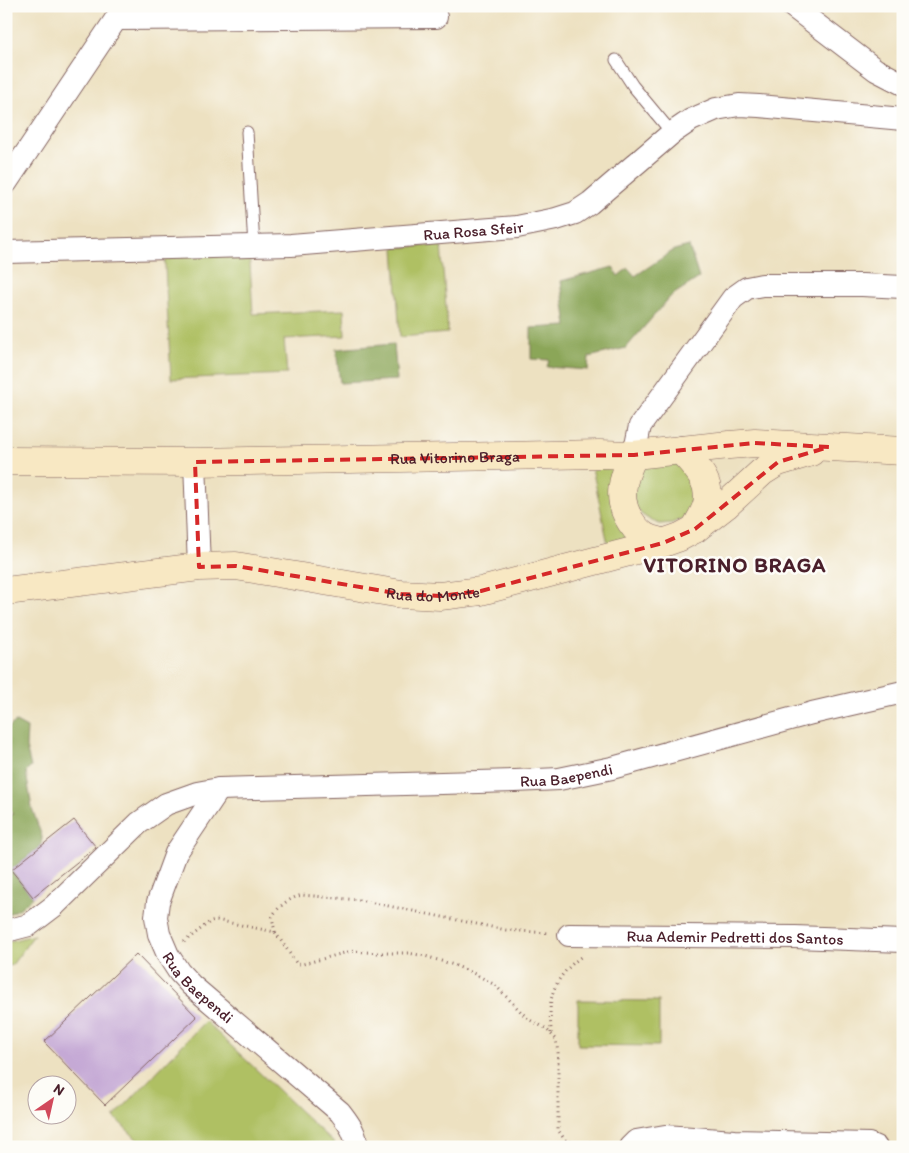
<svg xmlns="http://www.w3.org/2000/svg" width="909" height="1153" font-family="Itim,sans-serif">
<rect width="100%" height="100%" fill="#fdfcf7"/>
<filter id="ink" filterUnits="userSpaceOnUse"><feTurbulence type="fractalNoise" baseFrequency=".02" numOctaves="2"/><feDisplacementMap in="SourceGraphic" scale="10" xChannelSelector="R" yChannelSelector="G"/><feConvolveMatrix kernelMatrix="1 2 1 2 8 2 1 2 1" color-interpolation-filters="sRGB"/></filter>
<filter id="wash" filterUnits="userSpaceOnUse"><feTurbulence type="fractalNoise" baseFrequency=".0096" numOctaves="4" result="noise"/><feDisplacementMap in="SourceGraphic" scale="20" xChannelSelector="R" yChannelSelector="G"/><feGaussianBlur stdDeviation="1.12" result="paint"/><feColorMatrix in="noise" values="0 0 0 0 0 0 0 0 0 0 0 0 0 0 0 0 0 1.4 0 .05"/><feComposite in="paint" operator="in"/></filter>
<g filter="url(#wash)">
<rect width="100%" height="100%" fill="#ede1c1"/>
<!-- green -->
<path fill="#afc063" stroke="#7c7047" d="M 441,245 L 448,333 L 400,337 L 394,248 Z
M 249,246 L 253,314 L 344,310 L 345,336 L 284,339 L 287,374 L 171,379 L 164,248 Z
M 590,458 L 626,465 L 643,539 L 610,554 Z
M 655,460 L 684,466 L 697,493 L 690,512 L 682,519 L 672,523 L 660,524 L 650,520 L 641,514 L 634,505 L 632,483 L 645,465 Z
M 34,935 L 12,965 L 6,967 L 6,942 Z
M 578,1000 L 659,1001 L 659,1046 L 578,1045 Z
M 205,1021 L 338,1147 L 145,1147 L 114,1117 Z"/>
<!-- forest -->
<path fill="#8ba659" stroke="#6a6242" d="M 689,246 L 699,278 L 671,296 L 626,348 L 589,357 L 588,370 L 547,367 L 549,360 L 531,359 L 531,328 L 567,326 L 561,281 L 613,267 L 618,276 L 628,268 L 635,276 L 674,250 Z
M 394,344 L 397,380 L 340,383 L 336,349 Z
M 16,722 L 27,728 L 26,747 L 31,767 L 26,772 L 32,808 L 42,837 L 41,846 L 11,870 L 33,897 L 19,909 L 6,915 L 6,816 L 13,814 L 6,806 L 6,732 L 11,725 Z"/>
<g id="blocks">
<!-- building -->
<path fill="#c5a9d5" d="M 74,820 L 96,847 L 33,897 L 11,870 Z
M 136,954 L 197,1017 L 105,1105 L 44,1042 Z"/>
</g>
</g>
<g filter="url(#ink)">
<use href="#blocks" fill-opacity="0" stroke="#836360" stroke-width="1"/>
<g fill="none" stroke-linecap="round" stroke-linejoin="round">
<!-- lane casing -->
<g stroke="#836360" stroke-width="13">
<path id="lane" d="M 616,60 L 633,86 L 672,133
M 247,132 L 254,246"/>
</g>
<!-- street casing -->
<g stroke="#836360" stroke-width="24">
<g id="street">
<path d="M 792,6 L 876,70 L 903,84"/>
<path d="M 116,19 L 436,17"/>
<path d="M 6,183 L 116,19 L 124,8"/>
<path id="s1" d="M 6,252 L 291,245 L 517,227 L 556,219 L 575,213 L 590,203 L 672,133 L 691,120 L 716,109 L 739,105 L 759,106 L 903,119"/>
<path d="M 634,455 L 640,426 L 733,298 L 747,288 L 762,285 L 862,285 L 903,287"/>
<path d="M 195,462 L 199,567"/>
<path id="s2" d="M 219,789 L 176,853 L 158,902 L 156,917 L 159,934 L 168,955 L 179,972 L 191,985 L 340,1112 C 349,1124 355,1131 357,1147"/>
<path id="s3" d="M 6,931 L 29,925 L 54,906 L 139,823 L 166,804 L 197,793 L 219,789 L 515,781 L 559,779 L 612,768 L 812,713 L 903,692"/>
<path id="s4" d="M 569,935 L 795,937 L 903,941"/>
<path d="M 630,1147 L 636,1141 L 665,1136 L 734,1141 L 869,1144 L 876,1147"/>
</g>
</g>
<!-- secondary casing -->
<g stroke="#836360" stroke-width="29">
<g id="secondary">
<path d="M 681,450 C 695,466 712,481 707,504 C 705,513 699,521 695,529"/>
<path d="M 634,455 C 622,478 616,500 631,522 C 635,528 641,535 648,538 C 653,540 658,541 663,543"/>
<path id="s5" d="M 6,461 L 195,462 L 599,454 L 634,455 L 729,445 L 755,443 L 903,451"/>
<path id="s6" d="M 6,591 L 199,567 L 236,566 L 401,594 L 440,596 L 481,591 L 663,543 L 680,537 L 695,529 L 726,505 L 762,472 L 778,462 L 811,452"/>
</g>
</g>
<!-- path -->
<path stroke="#836360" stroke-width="3" stroke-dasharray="1 4" stroke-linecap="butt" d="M 275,932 L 272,917 C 278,906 290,898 302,895 L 359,900 L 506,930 L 548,933
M 184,942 L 211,921 L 216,920 L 275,932 L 297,964 L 303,964 L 348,952 L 355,951 L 377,953 L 408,953 L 425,956 L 454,965 L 475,974 L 495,985 L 528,1019 L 545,1028 L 556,1039 L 558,1053 L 558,1130 L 565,1140 L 576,1144 L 592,1142 L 609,1147
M 551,1033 C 551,1023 549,1011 551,1001 C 554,982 567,967 582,956"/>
<!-- lane -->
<use href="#lane" stroke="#fff" stroke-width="11"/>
<!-- street -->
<use href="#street" stroke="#fff" stroke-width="22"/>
<!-- secondary -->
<use href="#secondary" stroke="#f8e8c3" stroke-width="28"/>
</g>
</g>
<!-- marked area -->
<path fill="none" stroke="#d62828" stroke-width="4" stroke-dasharray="10 6" stroke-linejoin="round" d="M 755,443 L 829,447 L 778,462 L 695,529 L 663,543 L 481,591 L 440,596 L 401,594 L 236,566 L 199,567 L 195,462 L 634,455 Z"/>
<g text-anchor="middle" stroke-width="5" stroke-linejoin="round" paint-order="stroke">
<!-- street labels -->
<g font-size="16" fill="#4a1f2b" stroke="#fdfcf7">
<text dy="6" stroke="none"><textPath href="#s1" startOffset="468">Rua Rosa Sfeir</textPath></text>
<text dy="6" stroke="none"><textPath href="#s5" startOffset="449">Rua Vitorino Braga</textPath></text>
<text dy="6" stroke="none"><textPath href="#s6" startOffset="431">Rua do Monte</textPath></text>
<text dy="6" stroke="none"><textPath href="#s3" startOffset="610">Rua Baependi</textPath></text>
<text dy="6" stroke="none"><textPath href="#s4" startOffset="166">Rua Ademir Pedretti dos Santos</textPath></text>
<text dy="6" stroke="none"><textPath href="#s2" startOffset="229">Rua Baependi</textPath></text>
</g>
<!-- district labels -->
<g font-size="21" font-weight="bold" letter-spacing="1" fill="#4a1f2b" stroke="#fdfcf7">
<text x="735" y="572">VITORINO BRAGA</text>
</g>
</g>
<!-- margin -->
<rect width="909" height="1153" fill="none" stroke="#fdfcf7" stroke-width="25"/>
<!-- north arrow -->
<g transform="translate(52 1100) rotate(34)"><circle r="24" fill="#fdfcf7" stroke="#b5a4a5"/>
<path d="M0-4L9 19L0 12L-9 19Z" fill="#d1495b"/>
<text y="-8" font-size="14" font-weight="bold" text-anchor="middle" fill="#4a1f2b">N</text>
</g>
</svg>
